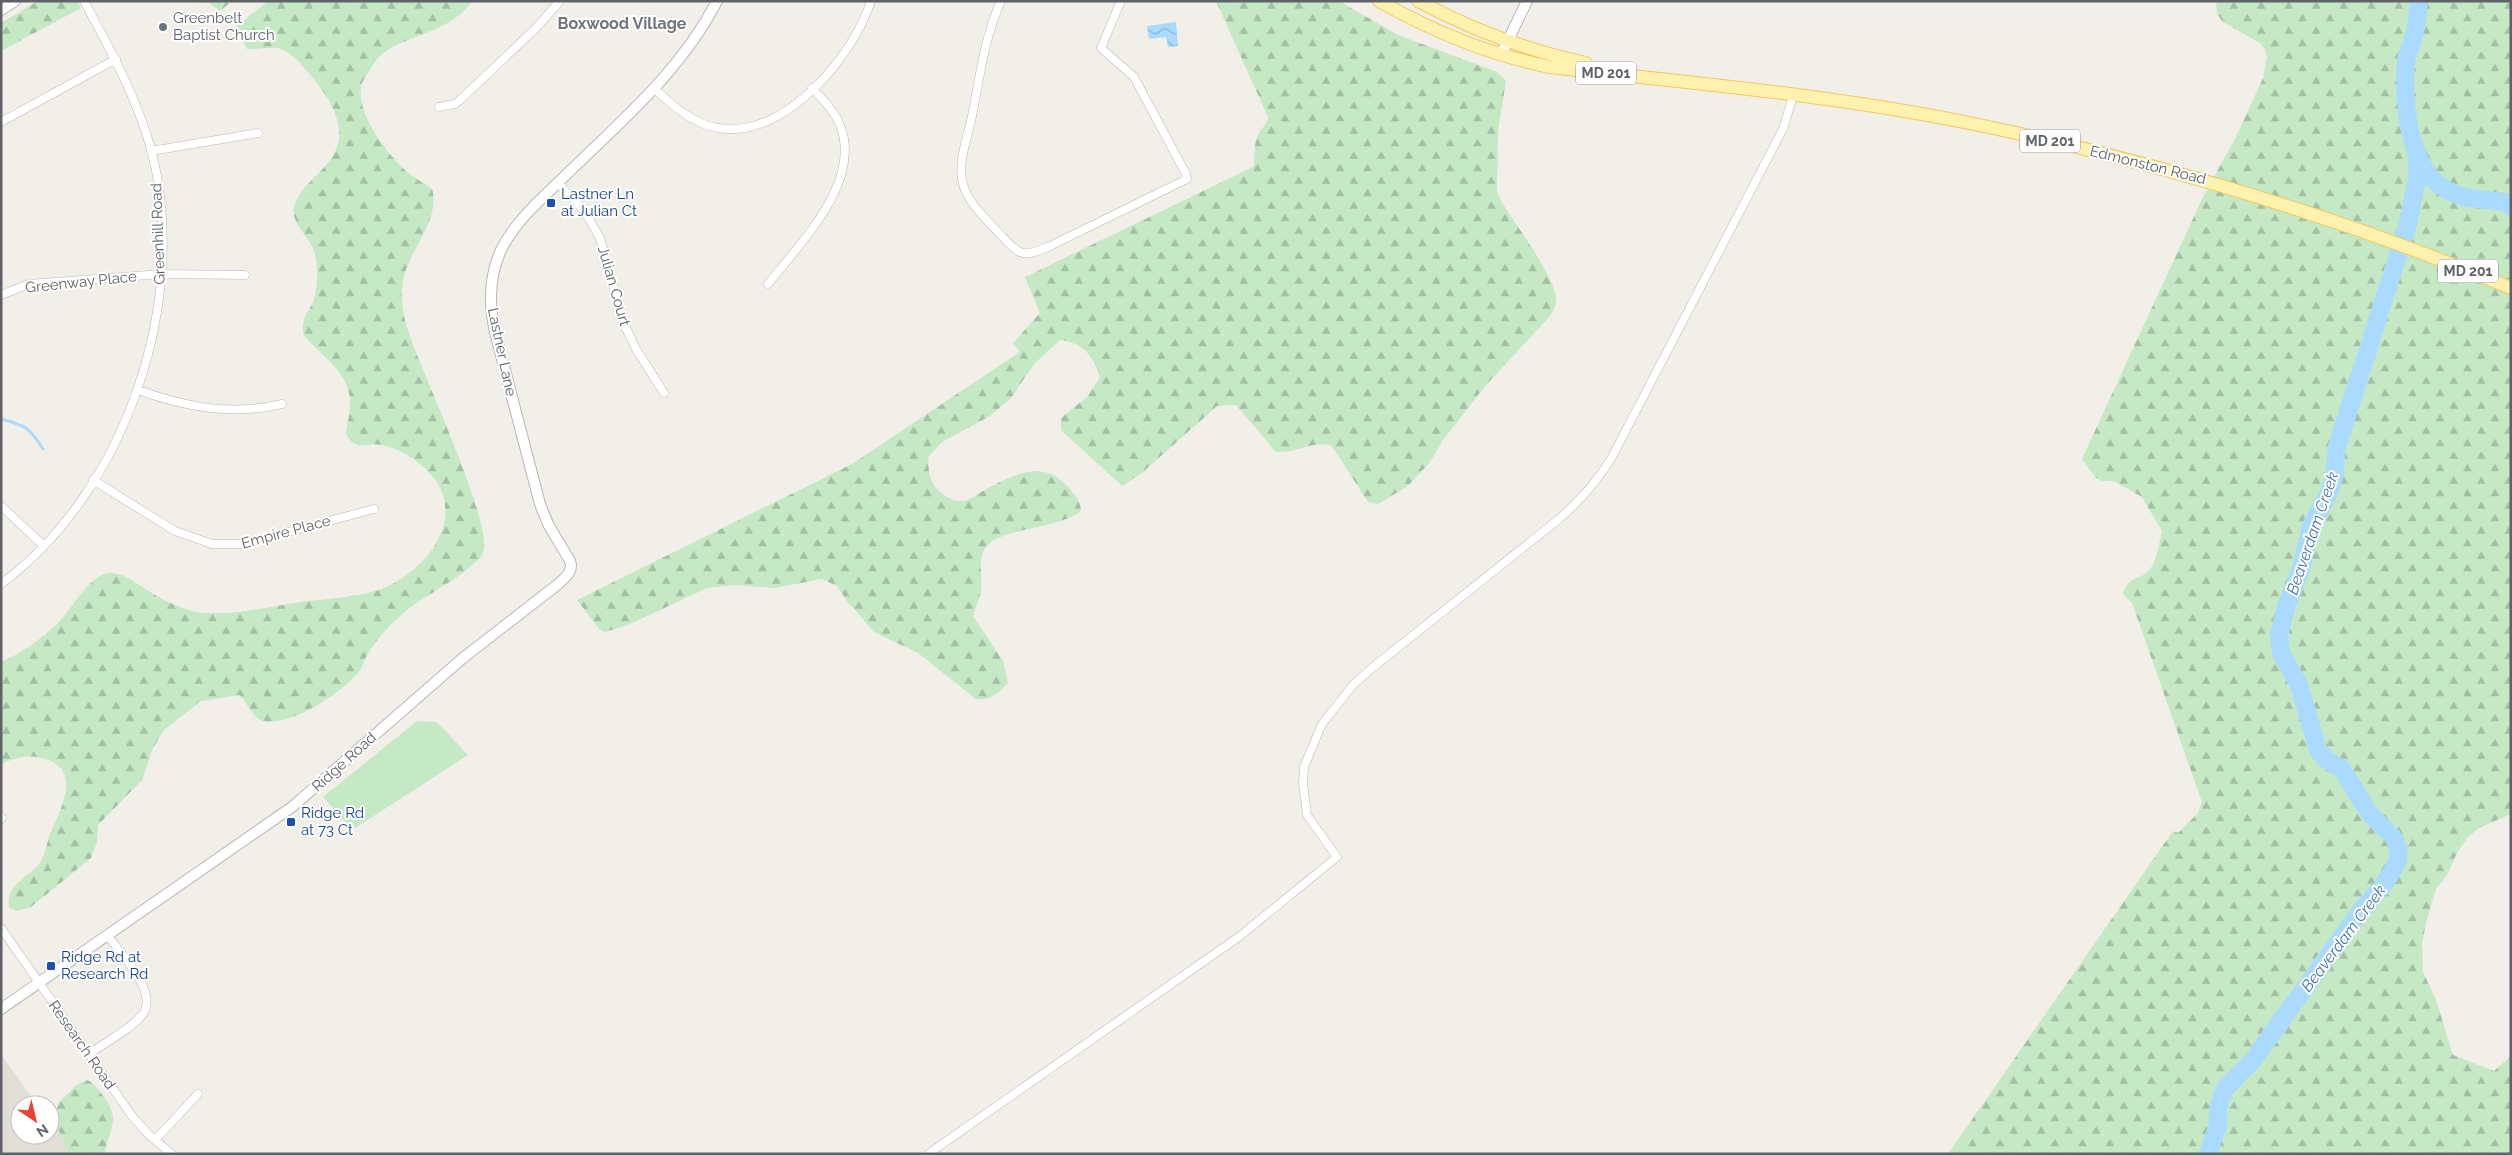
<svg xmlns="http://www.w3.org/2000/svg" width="2512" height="1155" font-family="Raleway,sans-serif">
<defs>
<pattern id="forest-firs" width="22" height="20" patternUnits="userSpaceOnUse" patternTransform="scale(1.25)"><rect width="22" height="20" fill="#c5e8c5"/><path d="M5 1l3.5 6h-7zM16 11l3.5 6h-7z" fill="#a3c0a4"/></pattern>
<pattern id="water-waves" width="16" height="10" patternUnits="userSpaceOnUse" patternTransform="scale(1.25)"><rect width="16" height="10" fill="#aadaff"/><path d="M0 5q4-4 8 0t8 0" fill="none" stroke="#8eb4d2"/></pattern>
</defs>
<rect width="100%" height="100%" fill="#f1efe8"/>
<!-- education -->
<path fill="#e1ded6" d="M 1,1054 L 37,1105 L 20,1105 L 20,1135 L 50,1135 L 50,1123 L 55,1122 L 69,1154 L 1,1154 Z"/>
<!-- forest -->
<path fill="url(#forest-firs)" d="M 38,1 L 77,1 L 81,8 L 1,51 L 1,23 Z
M 177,1 L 232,1 L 220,11 L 210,3 Z
M 268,1 L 473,1 C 447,32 423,31 391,48 C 381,53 375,61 370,70 C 367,74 364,79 362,83 C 353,111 388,155 407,172 C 415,179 425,183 432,189 C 441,221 408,250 403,281 C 400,301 403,317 410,336 C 422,373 494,524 483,553 C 476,569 423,597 407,610 C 391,623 378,637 367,655 C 364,661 362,669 357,674 C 341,693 286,730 261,720 C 252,717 247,701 239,695 L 201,701 L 164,730 L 153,748 L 142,780 L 98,825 L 97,842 L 91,858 L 31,907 L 16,911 L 9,907 C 6,884 28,878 40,863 C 45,855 47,843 50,834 C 61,809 84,768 42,758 C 28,754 14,758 1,764 L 1,662 C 21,654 42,638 57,624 C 71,611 90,573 110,573 C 127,573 143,589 157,596 C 169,603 190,612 203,613 C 236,615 268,607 301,602 C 323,599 346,598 368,593 C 409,584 459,538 442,492 C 433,469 405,450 382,445 C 364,441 359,454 346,434 C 347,423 351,410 350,399 C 348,371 319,354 303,334 C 302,314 308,316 314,299 C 318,287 318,267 315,254 C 312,238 290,224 294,207 C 300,185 326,171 335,152 C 349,123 325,92 307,71 C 300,63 292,53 281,49 C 272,46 258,50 247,49 L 237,26 Z
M 1216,1 L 1339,1 L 1398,35 L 1497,72 L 1506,81 L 1498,130 L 1497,192 L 1501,201 C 1514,223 1557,278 1556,301 C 1556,305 1553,310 1551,315 L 1486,385 L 1443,440 L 1429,463 L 1408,486 L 1378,504 L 1368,502 L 1331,445 C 1312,441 1295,453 1276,452 L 1236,405 L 1217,406 L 1143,472 L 1122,486 L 1061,430 L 1061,418 L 1088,396 L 1100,377 C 1092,355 1084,343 1060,340 L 1034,364 L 1011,398 L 990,416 L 942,442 L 928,457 C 929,463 928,470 930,476 C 933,489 949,503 964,501 C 969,500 976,495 981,492 C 1006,479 1039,458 1064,483 C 1072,491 1081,500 1081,511 C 1059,529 998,528 985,548 C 977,562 983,576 981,590 C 980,599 975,608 973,616 L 1003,661 L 1008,683 C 998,693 991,701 976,699 L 918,653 L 874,632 L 847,601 L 837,586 L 822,579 L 774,588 L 735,585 L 707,588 L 628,625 L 605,632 L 600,630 L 577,600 L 852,464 L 1020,352 L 1013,343 L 1040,313 L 1025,277 L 1253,167 C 1256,156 1253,145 1258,135 C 1261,128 1267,125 1268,117 Z
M 2216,1 L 2511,1 L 2511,814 L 2479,828 L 2468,837 L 2457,853 L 2447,875 L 2436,889 L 2426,923 L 2422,944 L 2423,972 L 2436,1000 L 2453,1055 L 2494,1071 L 2511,1056 L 2511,1154 L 1948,1154 L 2173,831 L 2178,833 L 2198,813 L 2202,802 L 2132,603 L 2123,594 C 2129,574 2140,582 2150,569 C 2158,559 2159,542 2162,531 L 2142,497 L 2114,481 L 2103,481 L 2096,478 L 2082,459 L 2202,199 L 2236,137 L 2263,78 L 2267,57 L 2265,49 L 2260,43 L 2223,22 L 2217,14 Z
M 87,1080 C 94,1083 99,1090 104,1097 C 122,1122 108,1129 105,1154 L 69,1154 L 55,1122 L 55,1113 L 59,1102 L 77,1085 Z"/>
<!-- park -->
<path fill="#c5e8c5" d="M 417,721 L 437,722 L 468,755 L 352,830 L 323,797 Z"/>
<!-- water -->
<path fill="url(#water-waves)" d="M 1176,22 L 1178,46 L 1168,47 L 1166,37 L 1149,39 L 1147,26 Z"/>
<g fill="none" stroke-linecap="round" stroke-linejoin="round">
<!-- stream -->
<path stroke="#aadaff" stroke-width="3" d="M 1,419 C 25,425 30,428 43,449"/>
<!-- river -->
<path stroke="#aadaff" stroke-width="18" d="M 2419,1 C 2418,14 2417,26 2413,39 C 2411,46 2407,54 2406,61 C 2403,106 2407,178 2458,195 C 2474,201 2491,199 2508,203 L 2511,207
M 2208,1154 L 2218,1125 L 2218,1108 L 2224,1090 L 2253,1060 L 2362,909 L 2381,888 L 2390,875 L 2398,860 L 2398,848 L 2394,838 L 2370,814 L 2341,768 L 2327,760 L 2318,750 L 2299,685 L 2281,653 L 2279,635 L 2287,604 L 2301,569 L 2311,526 L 2327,497 L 2334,478 L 2337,447 L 2407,227 L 2417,180 L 2417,154"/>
<!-- minor casing -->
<g stroke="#b5b8bc" stroke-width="9">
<path id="minor" d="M 1001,1 C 984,38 980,77 972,116 C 968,137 957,162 963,184 C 968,203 986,219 999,233 C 1020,255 1021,259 1050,246 L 1187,179 L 1186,174 L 1134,77 L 1101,48 L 1121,1
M 655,89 C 673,106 693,124 718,128 C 784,140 853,57 871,1
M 439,107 L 455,104 L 460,100 L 535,29 L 560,1
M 1,122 L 116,59
M 151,151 L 258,133
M 558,183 L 585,212 L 600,238 L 624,324 L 636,349 L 664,393
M 768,284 C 800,243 863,182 840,125 C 834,110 823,100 812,88
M 1,295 L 29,284 L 162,274 L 245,275
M 138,390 C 185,407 232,416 282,404
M 93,480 L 175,531 L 212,544 L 243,544 L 374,509
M 1,506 L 44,546
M 1,584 C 126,492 191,298 151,149 C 136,96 110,49 84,1
M 1,819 L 2,818
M 1,928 L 132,1116 L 150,1136 L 172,1154
M 89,1054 C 104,1043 131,1029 142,1015 C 160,994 121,954 108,936
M 155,1140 L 198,1094
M 928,1154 L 1240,936 L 1337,857 L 1307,815 L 1303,783 L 1304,767 L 1322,724 L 1353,685 L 1372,668 L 1559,519 C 1581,500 1597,482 1612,457 L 1773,148 L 1783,129 L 1793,96"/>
</g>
<!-- tertiary casing -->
<g stroke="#b5b8bc" stroke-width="12">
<path id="tertiary" d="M 1,10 L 15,1
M 1501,55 L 1527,1
M 1,1009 L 292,807 L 463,658 L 557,585 C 565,578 574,571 570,561 L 548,524 L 540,504 L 495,332 C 489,305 489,276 501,250 C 517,218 546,195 571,170 C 625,118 682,69 717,1"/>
</g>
<!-- primary casing -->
<g stroke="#f2c960" stroke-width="14">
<path id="primary" d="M 1379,1 C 1432,31 1491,55 1550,67 C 1691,83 1835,95 1974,124 C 2158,162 2337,216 2511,288
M 1418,1 C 1471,29 1528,51 1586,63"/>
</g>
<!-- minor -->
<use href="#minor" stroke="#fff" stroke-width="8"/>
<!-- tertiary -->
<use href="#tertiary" stroke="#fff" stroke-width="10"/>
<!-- primary -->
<use href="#primary" stroke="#fff2af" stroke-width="12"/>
</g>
<!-- markers -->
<circle fill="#6b7280" stroke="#fff" stroke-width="2" cx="163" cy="27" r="5"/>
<g fill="#1a4fb4" stroke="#fff" stroke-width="2">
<rect x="546" y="198" width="10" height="10" rx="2.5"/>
<rect x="286" y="817" width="10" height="10" rx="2.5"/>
<rect x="46" y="961" width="10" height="10" rx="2.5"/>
</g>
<g text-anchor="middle" stroke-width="4" stroke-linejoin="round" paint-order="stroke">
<!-- shield labels -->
<g fill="#fff" stroke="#8f9295" stroke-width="1">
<rect x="1576" y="61.5" width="60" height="23" rx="4"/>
<rect x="2020" y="129.5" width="60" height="23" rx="4"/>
<rect x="2438" y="259.5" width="60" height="23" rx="4"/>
</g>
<g font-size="14" font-weight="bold" fill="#5f6368">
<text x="1606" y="78">MD 201</text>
<text x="2050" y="146">MD 201</text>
<text x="2468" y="276">MD 201</text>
</g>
<!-- worship labels -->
<g font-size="15" fill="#5b616d" stroke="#fff" text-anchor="start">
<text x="173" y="23">Greenbelt<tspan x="173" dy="17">Baptist Church</tspan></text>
</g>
<!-- street labels -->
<g font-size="15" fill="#5f6368" stroke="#fff">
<text transform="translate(2148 165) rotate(14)" y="5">Edmonston Road</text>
<text transform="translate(158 234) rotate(-92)" y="5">Greenhill Road</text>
<text transform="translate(81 282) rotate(-6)" y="5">Greenway Place</text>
<text transform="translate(614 286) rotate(74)" y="5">Julian Court</text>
<text transform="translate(502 352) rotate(78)" y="5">Lastner Lane</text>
<text transform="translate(286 532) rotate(-15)" y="5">Empire Place</text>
<text transform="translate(344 762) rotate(-42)" y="5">Ridge Road</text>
<text transform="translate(82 1045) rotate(55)" y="5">Research Road</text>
</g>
<!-- transit labels -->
<g font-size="15" fill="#164399" stroke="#fff" text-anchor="start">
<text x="561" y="199">Lastner Ln<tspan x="561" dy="17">at Julian Ct</tspan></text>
<text x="301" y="818">Ridge Rd<tspan x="301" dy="17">at 73 Ct</tspan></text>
<text x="61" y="962">Ridge Rd at<tspan x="61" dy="17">Research Rd</tspan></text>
</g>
<!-- neighbourhood labels -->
<g font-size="16" font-weight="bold" fill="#70757a" stroke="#fff">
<text x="622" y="29">Boxwood Village</text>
</g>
<!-- water labels -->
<g font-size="16" font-style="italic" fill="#4174aa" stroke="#fff">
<text transform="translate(2312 533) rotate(-71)" y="6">Beaverdam Creek</text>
<text transform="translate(2343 938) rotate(-53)" y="6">Beaverdam Creek</text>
</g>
</g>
<!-- border -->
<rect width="2512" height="1155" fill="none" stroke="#5f6368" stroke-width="5"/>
<!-- north arrow -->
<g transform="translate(35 1120) rotate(145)"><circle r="24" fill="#ffffff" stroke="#bfc1c3"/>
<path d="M0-4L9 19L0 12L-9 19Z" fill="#ea4335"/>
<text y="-8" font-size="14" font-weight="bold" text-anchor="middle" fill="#5f6368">N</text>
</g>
</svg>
